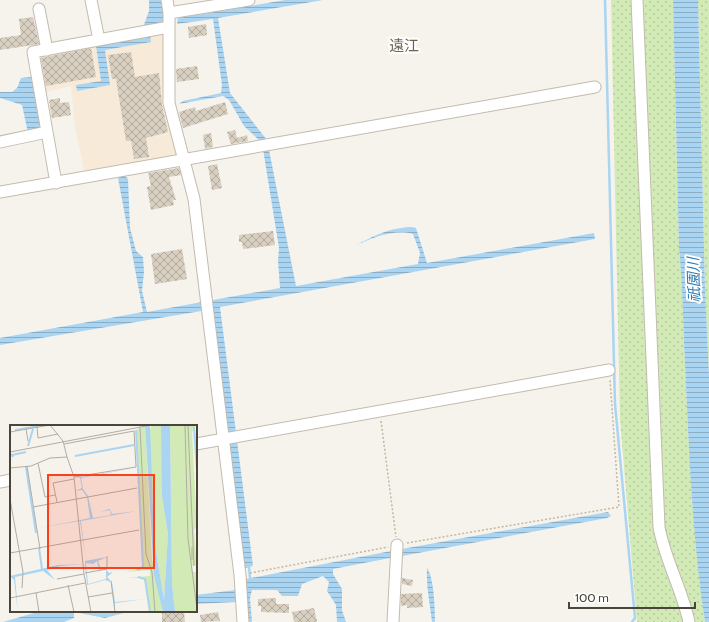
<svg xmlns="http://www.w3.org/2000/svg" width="709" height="622" font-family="Cabin,'Noto Sans JP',sans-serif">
<defs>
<pattern id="grass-dots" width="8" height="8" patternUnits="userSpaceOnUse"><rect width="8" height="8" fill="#d2eab5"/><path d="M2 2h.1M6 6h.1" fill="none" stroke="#b6ca9c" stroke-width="1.8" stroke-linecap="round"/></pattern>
<pattern id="water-rules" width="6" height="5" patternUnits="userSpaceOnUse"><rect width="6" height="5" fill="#a9d4f2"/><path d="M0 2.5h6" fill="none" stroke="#8caec5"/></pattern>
<pattern id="building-cross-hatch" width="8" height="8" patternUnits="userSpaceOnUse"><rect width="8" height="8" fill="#d8cfc1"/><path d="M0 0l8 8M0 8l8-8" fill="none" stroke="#b1aa9e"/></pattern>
</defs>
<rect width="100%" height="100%" fill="#f6f3ec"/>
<!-- commercial -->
<path fill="#f7ead8" d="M 167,31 L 167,101 L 181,163 L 86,179 L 75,127 L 71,86 L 38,94 L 31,55 Z"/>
<!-- grass -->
<path fill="url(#grass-dots)" d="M 611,0 L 673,0 L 679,249 C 683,288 683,326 685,364 C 689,450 693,537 705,622 L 637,622 L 620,419 Z
M 698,0 L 709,0 L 709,376 L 705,289 Z"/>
<!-- water -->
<path fill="url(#water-rules)" d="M 149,0 L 161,0 L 164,23 L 150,35 L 151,42 L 105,50 L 110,85 L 77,91 L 76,85 L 101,81 L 96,46 L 139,38 L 149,11 Z
M 285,0 L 323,0 L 218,18 L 230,93 L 267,140 L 296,286 L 418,264 L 420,253 L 413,234 C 392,229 373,238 354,246 C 374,236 393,225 416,228 L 427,263 L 594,233 L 595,239 L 220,307 L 253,566 L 245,568 L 213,309 L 0,345 L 0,338 L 143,312 L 118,178 L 124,175 L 128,179 L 130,228 L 136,251 L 143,257 L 144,272 L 142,291 L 147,312 L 280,288 L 278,261 L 279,248 L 262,143 L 244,126 L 229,100 L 223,96 L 179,104 L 183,101 L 221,93 L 222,85 L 213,19 L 177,24 L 178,18 Z
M 673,0 L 698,0 L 705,289 L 709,376 L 709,622 L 705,622 C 692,537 689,450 685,364 C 683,326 683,288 679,249 Z
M 31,77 L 42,129 L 28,133 L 22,105 L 0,98 L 0,92 L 12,92 L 17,88 L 21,78 Z
M 608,512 L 611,516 L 607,518 L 402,556 L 402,549 Z
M 391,551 L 390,558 L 333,569 L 333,574 L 342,589 L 342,610 L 346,622 L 337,622 L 336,605 L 327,591 L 329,582 L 323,576 L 302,584 L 298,596 L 282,596 L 277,590 L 252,590 L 250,598 L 252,622 L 247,622 L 236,599 L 236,602 L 196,604 L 196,595 L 235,590 L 236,595 L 246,579 Z
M 427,568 C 434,578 435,608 435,622 L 432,622 C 430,604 426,586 427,568 Z
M 41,611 L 131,611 L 105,618 L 74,612 L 74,618 L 64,622 L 3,622 Z"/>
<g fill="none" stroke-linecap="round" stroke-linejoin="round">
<!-- stream -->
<path stroke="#a9d4f2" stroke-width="2.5" d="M 605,0 L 615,404 L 635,618 L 632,622
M 249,567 L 250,578"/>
</g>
<!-- building -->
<path fill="url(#building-cross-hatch)" d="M 33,17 L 39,44 L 0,50 L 0,38 L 21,35 L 19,19 Z
M 206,24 L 207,35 L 189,38 L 188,27 Z
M 91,48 L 96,77 L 46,86 L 41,58 Z
M 131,52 L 135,77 L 159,73 L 162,105 L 168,132 L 146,138 L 149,157 L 134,159 L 131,141 L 126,141 L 116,79 L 112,79 L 108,55 Z
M 197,66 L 199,79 L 177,82 L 176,69 Z
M 60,98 L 60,103 L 69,102 L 71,115 L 52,118 L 49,100 Z
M 225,102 L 228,114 L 183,128 L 179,112 L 195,107 L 196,111 Z
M 235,130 L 237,138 L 247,135 L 248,141 L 231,144 L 227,132 Z
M 211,133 L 213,147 L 205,149 L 203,135 Z
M 217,164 L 222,188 L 212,190 L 208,166 Z
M 179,168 L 181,175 L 169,177 L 176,200 L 173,200 L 174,205 L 151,210 L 147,187 L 151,186 L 148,173 Z
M 273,231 L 275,245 L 243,249 L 242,242 L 239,242 L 239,235 Z
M 182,249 L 187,279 L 155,284 L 151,254 Z
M 402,578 L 413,580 L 412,586 L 402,584 Z
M 422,593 L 423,607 L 407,608 L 407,605 L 401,606 L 401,594 Z
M 276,598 L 276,604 L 289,604 L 289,613 L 261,612 L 261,606 L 258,606 L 258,599 Z
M 314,608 L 317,622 L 294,622 L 292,612 Z
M 162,611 L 184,613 L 185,622 L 162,622 Z
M 218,612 L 220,621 L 201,622 L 200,615 Z"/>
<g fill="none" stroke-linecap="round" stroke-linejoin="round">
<!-- minor casing -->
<g stroke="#c2bbae" stroke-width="13">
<path id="minor" d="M 91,0 L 99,40
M 167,0 L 169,13 L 169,103 L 194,199 L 240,575 L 243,622
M 637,0 L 659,527 C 665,560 682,589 689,622
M 39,9 L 47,50
M 169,13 L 249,0
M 0,142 L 47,132
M 56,183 L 33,52 L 169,27
M 0,192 L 595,87
M 196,444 L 609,370
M 0,482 L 11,480
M 393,622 L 397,545"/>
</g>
<!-- path -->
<path stroke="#c4b79f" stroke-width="1.5" stroke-dasharray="2 2" stroke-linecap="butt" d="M 381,421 L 396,537
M 407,543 L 619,507 L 610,380
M 250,573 L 388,547"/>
<!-- minor -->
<use href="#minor" stroke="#fff" stroke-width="11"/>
</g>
<g text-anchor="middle" stroke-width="4" stroke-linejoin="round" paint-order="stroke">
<!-- neighbourhood labels -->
<g font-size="15" fill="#6e6250" stroke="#fff">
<text x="404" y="51">遠江</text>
</g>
<!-- water labels -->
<g font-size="15" font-style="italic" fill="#2e7ab2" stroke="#fff">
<text transform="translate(694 280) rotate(-92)" y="5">祇園川</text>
</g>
</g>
<!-- overview -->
<g transform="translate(10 425)">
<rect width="187" height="187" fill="#f6f3ec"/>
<path d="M 135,0 L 142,135 L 153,187 L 140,187 L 135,153 L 116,153 L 140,151 L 140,145 L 115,147 L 133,143 L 126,5 ZM 141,0 L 151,0 L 152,5 L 152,71 L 158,109 L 154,175 L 144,114 L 139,3 L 141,4 ZM 160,0 L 186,0 L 182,7 L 187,102 L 184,105 L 187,140 L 182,141 L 183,147 L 187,147 L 187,187 L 165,187 L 162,159 Z" fill="#d2eab5"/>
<path d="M 135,0 L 140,1 L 144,114 L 154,175 L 158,109 L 152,71 L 151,0 L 160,0 L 162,159 L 165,187 L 153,187 L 144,150 ZM 125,43 L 71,53 L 73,64 L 78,71 L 83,93 L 101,90 L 100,85 L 91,87 L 99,84 L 100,84 L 102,89 L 127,86 L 71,96 L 76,135 L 70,96 L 28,103 L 60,97 L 56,77 L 60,97 L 80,93 L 77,72 L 72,65 L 65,66 L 72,63 L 70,53 L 65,53 ZM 97,132 L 88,136 L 91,144 L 96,143 L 89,145 L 87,136 L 83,139 L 76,138 L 78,159 L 96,154 L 96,144 L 99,148 L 103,147 L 102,135 L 103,147 L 97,152 L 102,157 L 105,177 L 135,174 L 105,178 L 105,187 L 101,157 L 95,155 L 77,160 L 75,139 L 50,141 L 37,145 L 45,155 L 33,146 L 5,152 L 8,187 L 4,155 L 0,151 L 48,140 L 75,139 L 75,136 Z" fill="#a9d4f2"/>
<path fill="none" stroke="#a9d4f2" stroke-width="2" d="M 184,2 L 187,46M 5,5 L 29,1M 126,5 L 133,142 L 127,145M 18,21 L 23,4M 65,31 L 124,20M 3,32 L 2,30 L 16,27M 16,42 L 26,108M 29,123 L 32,144M 128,152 L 135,154 L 140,187"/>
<path fill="none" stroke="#b2ada4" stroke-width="1" d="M 175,0 L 178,114 L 187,184M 178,0 L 184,141M 27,2 L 28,13 L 48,9M 130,2 L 136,129 L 142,147 L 145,187M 16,4 L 18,16M 0,7 L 40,0M 54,19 L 124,6 L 126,42 L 64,52M 0,27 L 141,0M 57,32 L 64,52 L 74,149 L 81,187M 28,38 L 35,72 L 45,70M 17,41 L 30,124M 0,43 L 21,41 L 40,33 L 57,32 L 53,16 L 40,0M 0,74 L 13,147 L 12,163M 47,77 L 43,58 L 64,54M 23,82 L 127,63M 0,128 L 129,105M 182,135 L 182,122M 75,148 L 97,144 L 97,131M 47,154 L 74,149M 101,156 L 105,187M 58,160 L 64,187M 26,168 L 29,187M 78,172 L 102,168M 0,173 L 75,158"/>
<path fill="#fc3f1d" fill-opacity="0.15" stroke="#fc3f1d" stroke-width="2" d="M 38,50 L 144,50 L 144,143 L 38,143 Z"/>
<rect width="187" height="187" fill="none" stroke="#4b4439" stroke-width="2"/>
</g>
<!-- scale -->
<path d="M569 602v6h126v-6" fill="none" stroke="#4b4439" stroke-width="2"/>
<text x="575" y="602" font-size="12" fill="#4b4439" stroke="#ffffff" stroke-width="3" paint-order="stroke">100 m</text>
</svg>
